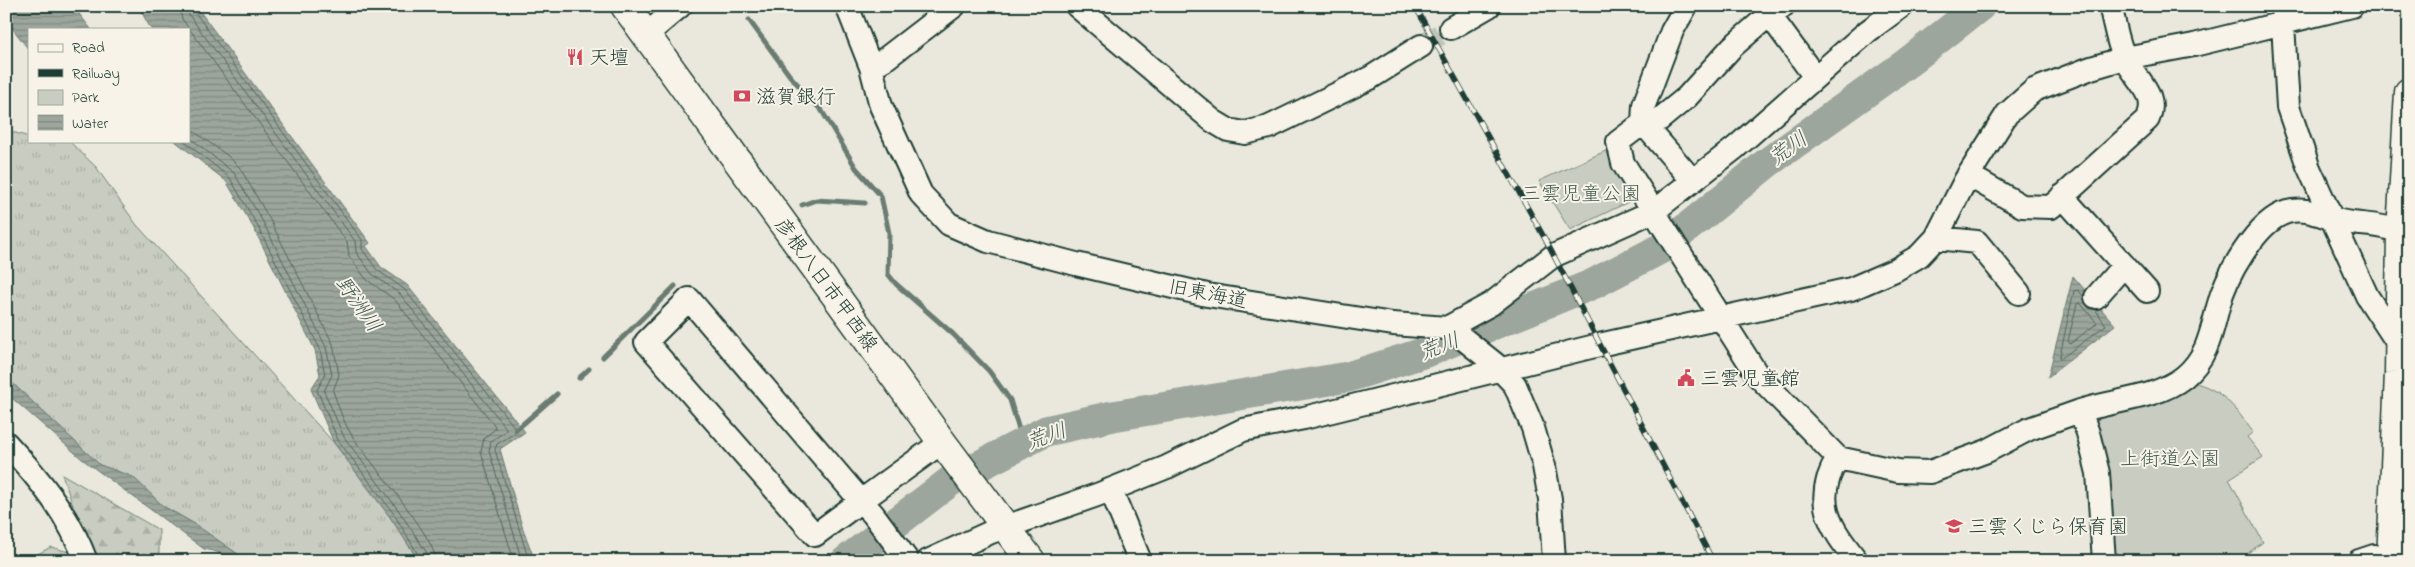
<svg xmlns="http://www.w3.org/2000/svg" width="2415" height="567" font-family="'Indie Flower','Klee One',sans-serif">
<defs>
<pattern id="grass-tufts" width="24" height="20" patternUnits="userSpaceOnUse" patternTransform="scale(1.25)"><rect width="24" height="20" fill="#c8ccc1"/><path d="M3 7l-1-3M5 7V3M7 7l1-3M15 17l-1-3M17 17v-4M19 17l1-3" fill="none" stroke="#abb0a6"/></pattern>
<pattern id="forest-firs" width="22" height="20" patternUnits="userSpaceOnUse" patternTransform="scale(1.25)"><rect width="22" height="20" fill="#c8ccc1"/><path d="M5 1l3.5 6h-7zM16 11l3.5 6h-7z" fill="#abb0a6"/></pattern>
<pattern id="water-rules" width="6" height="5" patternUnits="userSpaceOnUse" patternTransform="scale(1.25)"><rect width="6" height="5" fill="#9ca69c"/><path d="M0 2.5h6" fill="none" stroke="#7f8880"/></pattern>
</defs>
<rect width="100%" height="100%" fill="#eae8dd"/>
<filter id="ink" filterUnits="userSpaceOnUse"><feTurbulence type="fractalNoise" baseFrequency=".02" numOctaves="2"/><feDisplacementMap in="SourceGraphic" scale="10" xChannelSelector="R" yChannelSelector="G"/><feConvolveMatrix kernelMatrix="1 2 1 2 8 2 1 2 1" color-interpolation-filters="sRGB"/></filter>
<g filter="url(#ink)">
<!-- grass -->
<path fill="url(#grass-tufts)" stroke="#74847a" d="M 6,130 L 29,137 L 29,141 L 69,141 L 96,167 L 136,224 L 334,443 L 390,517 L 419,561 L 248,561 L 193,523 L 163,506 L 133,477 L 100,465 L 6,377 Z"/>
<!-- forest -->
<path fill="url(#forest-firs)" stroke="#74847a" d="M 62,474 L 159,530 L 159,556 L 165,561 L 92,561 Z
M 51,547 L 80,555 L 82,561 L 24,561 Z"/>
<!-- park -->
<path fill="#c8ccc1" stroke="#74847a" d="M 1610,149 L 1643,195 L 1570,230 L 1539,181 Z
M 2192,382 C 2223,389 2236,409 2253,432 L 2247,437 L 2263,457 L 2229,479 L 2263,542 L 2237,561 L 2115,561 L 2109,480 L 2094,414 Z"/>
<!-- water -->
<path fill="url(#water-rules)" stroke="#6a7c72" d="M 6,6 L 73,6 L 91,29 L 29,29 L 29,50 L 6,20 Z
M 138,6 L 196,6 L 370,243 L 366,246 L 381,267 L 407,285 L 525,432 L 500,449 L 522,526 L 535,561 L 419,561 L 390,517 L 334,443 L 311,389 L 320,375 L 315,350 L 253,227 L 226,181 L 175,141 L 189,141 L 189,29 L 151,29 Z
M 2073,276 L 2115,325 L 2048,377 Z
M 6,377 L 100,465 L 133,477 L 163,506 L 193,523 L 248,561 L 229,561 L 217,552 L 204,549 L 82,459 L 6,393 Z"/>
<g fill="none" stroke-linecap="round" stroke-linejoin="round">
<!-- shore -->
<path stroke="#51675e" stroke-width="1" d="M 179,6 L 182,19 L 347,242 L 349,256 L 366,279 L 395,300 L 495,426 L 495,429 L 484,438 L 481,452 L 514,561
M 187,6 L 189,15 L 355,241 L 356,252 L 372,274 L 400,294 L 506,428 L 506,431 L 491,441 L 489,451 L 522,561
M 193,6 L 194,11 L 362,240 L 362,249 L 377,270 L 404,289 L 516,429 L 515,433 L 497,444 L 495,450 L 529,561
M 189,128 L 228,156 L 240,168 L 269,218 L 333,344 L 339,375 L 333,391 C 338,405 343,421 351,434 C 367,460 435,535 436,561
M 189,137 L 234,173 L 263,222 L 326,347 L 332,375 L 324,391 L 344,437 L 399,511 L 427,553 L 429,561
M 184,141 L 230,178 L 257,225 L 320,349 L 325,375 L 317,390 L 338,440 L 394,514 L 422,561
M 2084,297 L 2078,290 L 2074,291 L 2059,360 L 2106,325 L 2095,309
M 2080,303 L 2097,323 L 2070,344 L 2068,341 L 2077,304 Z"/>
<!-- stream -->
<path stroke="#6a7c72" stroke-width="5" d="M 749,20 L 790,76 L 822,111 L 856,168 L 881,196 L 889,233 L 888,274 L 896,284 L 953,334 L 989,371 L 1010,400 L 1023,443
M 802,205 L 816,200 L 865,203
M 603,357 L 675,286
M 579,378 L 589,369
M 516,430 L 557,394"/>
<!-- river -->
<path stroke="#9ca69c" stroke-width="31" d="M 846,561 L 952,480 L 1046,431 L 1113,416 L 1348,377 L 1426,352 L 1593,284 L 1662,248 L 1767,163 L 1907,63 L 1980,6"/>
<!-- minor-tunnel -->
<path stroke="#c1c6bb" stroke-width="22" stroke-dasharray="22 11" stroke-linecap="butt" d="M 1421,46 L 1451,28"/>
<!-- minor casing -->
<g stroke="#1f3d34" stroke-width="26">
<path id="minor" d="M 847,6 L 871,67 L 881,106 L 921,194 L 949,224 L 988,241 L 1076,264 L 1207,295 L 1393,324 L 1447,328 L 1455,332 L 1495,364 L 1515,385 L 1533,428 L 1544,466 L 1550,499 L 1554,561
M 1077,6 L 1213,121 L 1228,130 L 1245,133 L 1269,127 L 1370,78 L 1421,46
M 1686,6 L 1672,31 L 1644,105 L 1643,123 L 1693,181
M 1763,6 L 1815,77
M 1783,6 L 1769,15 L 1732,47 L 1687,97 L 1659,120 L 1643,123 L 1618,142 L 1623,163 L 1758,376 L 1838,458 L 1898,471 L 1930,472 L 1987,451 L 2029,429 L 2080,411 L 2088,433 L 2098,473 L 2104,561
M 2282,7 L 2288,107 L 2308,166 L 2367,296 L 2399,345
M 1451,28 L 1489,6
M 647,34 L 680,6
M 871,67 L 885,59 L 954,6
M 1968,175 L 2022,206 L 2051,207 L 2148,119 C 2159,93 2136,81 2125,58 C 2117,43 2115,23 2110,6
M 2062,196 L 2147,291
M 1936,238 L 1977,242 L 2019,293
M 2096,297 L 2124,265
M 1447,328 L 1491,304 L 1553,256 L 1654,211 L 1735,148 L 1868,31 L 1902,6
M 2080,411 C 2113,400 2156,399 2184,377 C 2207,358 2211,334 2218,307 C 2225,278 2256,221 2287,212 C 2309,206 2326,219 2346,222 C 2361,225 2376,224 2391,229 C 2397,230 2403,233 2409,235
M 6,443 C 39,478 69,515 86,561
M 1838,458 C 1812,500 1829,526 1857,561
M 1111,490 L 1140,561
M 908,561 L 873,514 L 861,501 L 815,535 L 646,342 L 689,299 L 861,501 L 942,442
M 928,561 L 991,532 L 1097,495 L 1167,467 L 1243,430 L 1304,418 L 1599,345 L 1851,289 L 1895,270 L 1919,256 L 1936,238 L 1966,179 L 2007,114 L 2034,90 L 2091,68 L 2125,58 L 2194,45 L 2352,6
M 2359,561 L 2374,556 L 2385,561"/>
</g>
<!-- major casing -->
<g stroke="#1f3d34" stroke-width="31">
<path id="major" d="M 625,6 L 942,442 L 1031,561
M 2391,561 L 2399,373 L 2401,233 L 2409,92"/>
</g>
<!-- minor -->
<use href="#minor" stroke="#f7f3e8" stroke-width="22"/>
<!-- major -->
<use href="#major" stroke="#f7f3e8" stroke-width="28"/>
<!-- rail casing -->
<g stroke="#1f3d34" stroke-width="5.5">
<path id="rail" d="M 1415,6 L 1545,239 L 1713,561"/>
</g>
<!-- rail -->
<use href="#rail" stroke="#f7f3e8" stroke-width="4" stroke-dasharray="11" stroke-linecap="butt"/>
</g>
</g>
<!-- icons -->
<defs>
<g id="restaurant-bare" transform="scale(1.35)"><path d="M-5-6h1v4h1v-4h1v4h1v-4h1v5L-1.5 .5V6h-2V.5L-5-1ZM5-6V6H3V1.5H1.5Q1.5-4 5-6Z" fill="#d1495b" stroke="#f7f3e8" stroke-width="2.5" paint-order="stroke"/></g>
<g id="bank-bare" transform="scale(1.35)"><path d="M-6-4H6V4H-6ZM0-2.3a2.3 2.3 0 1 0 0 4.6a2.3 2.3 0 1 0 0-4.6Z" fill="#d1495b" stroke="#f7f3e8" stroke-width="2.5" paint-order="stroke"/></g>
<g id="civic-bare" transform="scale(1.35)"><path d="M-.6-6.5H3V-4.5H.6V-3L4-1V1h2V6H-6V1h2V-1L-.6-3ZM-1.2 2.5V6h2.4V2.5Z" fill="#d1495b" stroke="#f7f3e8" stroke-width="2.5" paint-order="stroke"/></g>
<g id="school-bare" transform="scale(1.35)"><path d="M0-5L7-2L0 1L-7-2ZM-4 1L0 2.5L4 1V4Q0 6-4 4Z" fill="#d1495b" stroke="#f7f3e8" stroke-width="2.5" paint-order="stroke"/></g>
</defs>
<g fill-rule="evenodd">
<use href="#restaurant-bare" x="575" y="57"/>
<use href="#bank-bare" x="742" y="96"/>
<use href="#civic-bare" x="1686" y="378"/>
<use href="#school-bare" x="1954" y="526"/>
</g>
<g text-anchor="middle" stroke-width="4" stroke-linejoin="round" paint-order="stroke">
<!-- poi labels -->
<g font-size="20" fill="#1f3d34" stroke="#f7f3e8" text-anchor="start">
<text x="589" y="64">天壇</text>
<text x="756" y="103">滋賀銀行</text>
<text x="1700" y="385">三雲児童館</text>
<text x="1968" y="533">三雲くじら保育園</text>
</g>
<!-- park labels -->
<g font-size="20" fill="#415a50" stroke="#f7f3e8">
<text x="1581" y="200">三雲児童公園</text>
<text x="2170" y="465">上街道公園</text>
</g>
<!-- street labels -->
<g font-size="20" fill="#1f3d34" stroke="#f7f3e8">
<text transform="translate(827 284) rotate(54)" y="7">彦根八日市甲西線</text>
<text transform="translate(1208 293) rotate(11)" y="7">旧東海道</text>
</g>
<!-- water labels -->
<g font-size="21" font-style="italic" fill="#445c53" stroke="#f7f3e8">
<text transform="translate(1788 148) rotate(-36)" y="7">荒川</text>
<text transform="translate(359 304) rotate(55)" y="7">野洲川</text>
<text transform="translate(1439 346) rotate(-21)" y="7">荒川</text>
<text transform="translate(1046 436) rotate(-20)" y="7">荒川</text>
</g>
</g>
<!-- margin -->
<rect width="2415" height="567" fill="none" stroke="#f7f3e8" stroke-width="25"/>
<rect x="12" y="12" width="2390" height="542" fill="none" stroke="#1f3d34" stroke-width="2" filter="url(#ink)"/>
<!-- legend -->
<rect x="28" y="28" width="162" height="115" fill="#f7f3e8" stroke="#a1aaa0"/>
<rect x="38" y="44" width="25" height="8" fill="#f7f3e8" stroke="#a1aaa0"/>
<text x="72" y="52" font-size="15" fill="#1f3d34">Road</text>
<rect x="38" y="69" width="25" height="8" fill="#1f3d34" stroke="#a1aaa0"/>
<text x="72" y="78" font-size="15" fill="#1f3d34">Railway</text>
<rect x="38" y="90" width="25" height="15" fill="#c8ccc1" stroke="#a1aaa0"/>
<text x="72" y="102" font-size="15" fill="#1f3d34">Park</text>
<rect x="38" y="115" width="25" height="15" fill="url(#water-rules)" stroke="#a1aaa0"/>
<text x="72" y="128" font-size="15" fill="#1f3d34">Water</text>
</svg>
